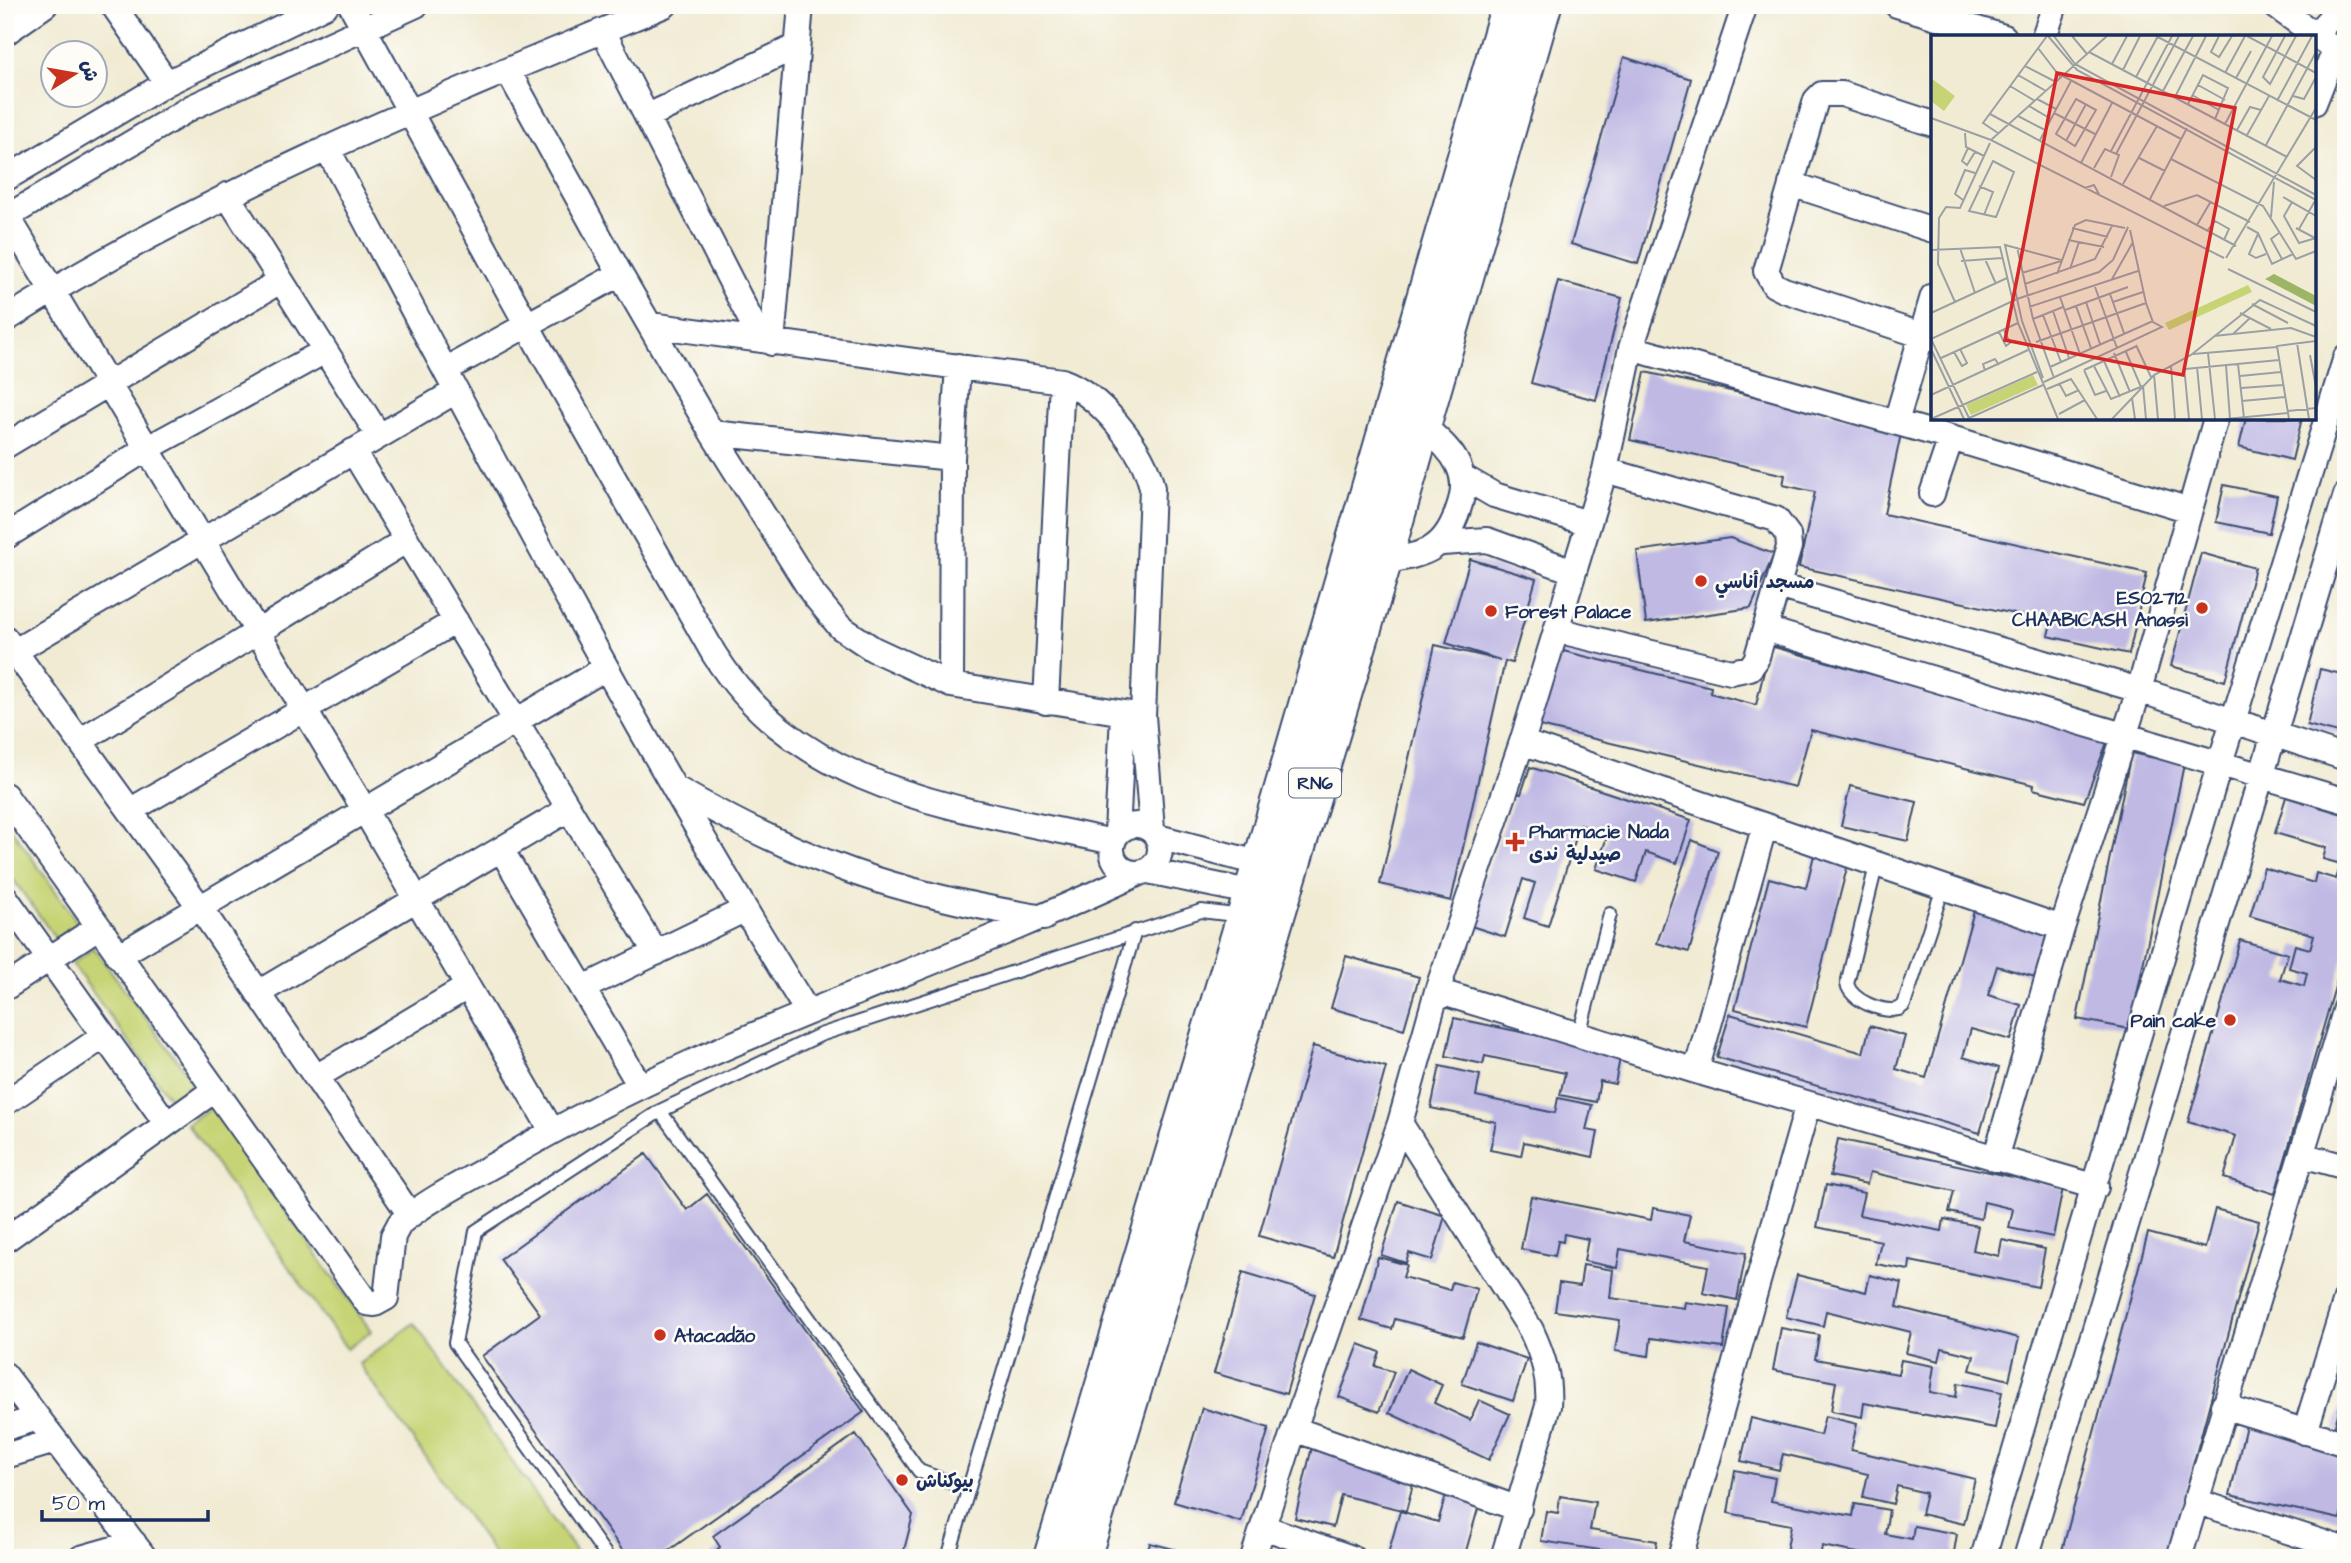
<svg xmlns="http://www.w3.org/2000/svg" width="2351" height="1563" font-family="'Architects Daughter','Playpen Sans Arabic',sans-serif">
<rect width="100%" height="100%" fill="#fdfcf7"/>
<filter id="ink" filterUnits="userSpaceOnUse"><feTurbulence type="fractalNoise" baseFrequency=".0143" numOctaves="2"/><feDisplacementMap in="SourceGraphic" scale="14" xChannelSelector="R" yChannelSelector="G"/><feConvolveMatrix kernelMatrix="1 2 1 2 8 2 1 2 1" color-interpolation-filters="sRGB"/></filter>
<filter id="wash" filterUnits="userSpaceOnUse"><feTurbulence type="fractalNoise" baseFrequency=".00686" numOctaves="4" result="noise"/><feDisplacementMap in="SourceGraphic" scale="28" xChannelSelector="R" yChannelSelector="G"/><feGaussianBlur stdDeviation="1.57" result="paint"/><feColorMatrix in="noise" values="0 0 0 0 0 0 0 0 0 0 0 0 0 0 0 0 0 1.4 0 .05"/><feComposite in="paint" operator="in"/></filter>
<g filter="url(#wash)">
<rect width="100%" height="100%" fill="#f1ebd3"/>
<!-- green -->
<path fill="#c7d475" stroke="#71826a" stroke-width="2" d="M 5,820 L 78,923 L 56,939 L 5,868 Z
M 94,948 L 194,1083 L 171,1100 L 72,964 Z
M 211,1107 L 371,1331 L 347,1349 L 187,1124 Z
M 414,1323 L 580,1558 L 497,1558 L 359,1364 Z"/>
<g id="blocks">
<!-- building -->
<path fill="#bfb9e4" d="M 1624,57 L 1691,79 L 1638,264 L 1571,244 Z
M 1558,281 L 1622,298 L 1596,400 L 1531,383 Z
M 1645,372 L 1902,429 L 1884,514 L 2147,573 L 2129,654 L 2048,636 L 2051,622 L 1799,567 L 1815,492 L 1783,485 L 1785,475 L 1630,440 Z
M 2246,418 L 2302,418 L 2292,460 L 2239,447 Z
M 2224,485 L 2277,496 L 2269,533 L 2216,522 Z
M 1730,538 L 1774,554 L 1751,608 L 1646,623 L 1637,551 Z
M 2201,553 L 2255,568 L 2225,681 L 2171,666 Z
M 1470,559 L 1536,579 L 1512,663 L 1505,661 L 1451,901 L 1380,884 L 1435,645 L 1500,660 L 1446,643 Z
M 1770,646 L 2108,740 L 2084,802 L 2033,789 L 2034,785 L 1811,730 L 1795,787 L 1540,726 L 1559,650 L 1711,687 L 1710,693 L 1756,705 Z
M 2320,669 L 2346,675 L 2346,735 L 2307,725 Z
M 2131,753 L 2184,764 L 2130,1029 L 2077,1019 Z
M 1530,767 L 1691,820 L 1677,863 L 1646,852 L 1636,882 L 1596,869 L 1608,834 L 1580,825 L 1548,926 L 1524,918 L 1535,883 L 1523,879 L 1505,937 L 1468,925 L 1516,793 L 1521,794 Z
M 1850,786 L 1917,802 L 1908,841 L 1841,826 Z
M 2286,797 L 2346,815 L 2346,949 L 2275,1194 L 2224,1178 L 2236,1136 L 2188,1122 L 2240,940 L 2288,954 L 2280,979 L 2304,986 L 2307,973 L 2289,968 L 2295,945 L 2310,949 L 2314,935 L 2250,916 L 2264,868 L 2314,883 L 2316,873 L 2336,879 L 2341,864 L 2323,859 L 2326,848 L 2275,833 Z
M 1692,840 L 1718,851 L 1689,952 L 1657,943 Z
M 1815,851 L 1849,860 L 1806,1027 L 1735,1009 L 1769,878 L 1806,888 Z
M 1974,911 L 2048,933 L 2035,977 L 1997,966 L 1988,995 L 2021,1005 L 2011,1040 L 1971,1029 L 1963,1057 L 1999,1068 L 1980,1133 L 1717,1057 L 1730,1014 L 1863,1053 L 1870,1026 L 1905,1036 L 1896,1069 L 1926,1078 Z
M 1346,956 L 1419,977 L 1404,1029 L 1331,1008 Z
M 1454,1018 L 1621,1053 L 1615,1084 L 1600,1081 L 1596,1102 L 1560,1095 L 1565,1073 L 1485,1056 L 1483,1064 L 1446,1056 Z
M 1313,1046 L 1386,1067 L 1333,1257 L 1259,1236 Z
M 1440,1066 L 1480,1075 L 1476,1096 L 1555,1113 L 1558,1098 L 1592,1105 L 1586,1130 L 1598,1132 L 1593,1157 L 1524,1142 L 1521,1156 L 1490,1150 L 1496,1122 L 1431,1108 Z
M 1838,1139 L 2063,1188 L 2053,1237 L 2009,1228 L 2013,1209 L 1984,1202 L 1981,1219 L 1949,1212 L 1954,1191 L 1870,1172 L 1867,1184 L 1830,1176 Z
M 646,1154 L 687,1210 L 707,1194 L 864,1412 L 658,1558 L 628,1558 L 482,1356 L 540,1314 L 500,1259 Z
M 1826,1185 L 1864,1193 L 1859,1215 L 1942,1231 L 1944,1219 L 1978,1226 L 1973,1250 L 1999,1256 L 2002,1240 L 2045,1249 L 2038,1287 L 1910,1261 L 1909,1270 L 1876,1264 L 1881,1241 L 1817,1227 Z
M 1531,1196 L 1651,1220 L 1653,1208 L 1690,1215 L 1684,1241 L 1746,1253 L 1737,1300 L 1703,1293 L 1708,1266 L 1620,1249 L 1617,1268 L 1584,1261 L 1588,1239 L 1564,1234 L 1563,1242 L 1558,1241 L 1555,1256 L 1521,1249 Z
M 1398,1201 L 1445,1216 L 1432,1260 L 1409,1253 L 1406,1263 L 1381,1255 Z
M 2215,1209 L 2259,1221 L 2168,1558 L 2060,1558 L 2148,1233 L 2205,1248 Z
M 1378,1257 L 1407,1265 L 1403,1277 L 1450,1290 L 1452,1282 L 1477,1289 L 1463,1337 L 1395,1319 L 1392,1329 L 1361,1320 Z
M 1583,1265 L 1613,1270 L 1610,1298 L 1684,1308 L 1685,1302 L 1729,1308 L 1723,1348 L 1651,1338 L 1649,1356 L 1615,1351 L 1620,1320 L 1555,1311 L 1559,1283 L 1580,1286 Z
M 1243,1272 L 1315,1294 L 1286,1394 L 1214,1373 Z
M 1797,1275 L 1866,1292 L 1870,1275 L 1902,1283 L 1897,1307 L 2019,1338 L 2009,1380 L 1970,1370 L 1974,1356 L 1942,1348 L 1939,1361 L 1906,1353 L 1911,1332 L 1826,1311 L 1823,1326 L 1786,1317 Z
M 1781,1328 L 1819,1335 L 1815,1359 L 1898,1374 L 1901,1360 L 1934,1366 L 1930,1392 L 1956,1397 L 1958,1383 L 2002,1392 L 1995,1428 L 1864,1403 L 1862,1417 L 1831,1411 L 1836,1382 L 1773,1370 Z
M 1476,1342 L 1527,1359 L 1513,1401 L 1462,1384 Z
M 1359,1344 L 1380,1352 L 1375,1366 L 1394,1372 L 1379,1412 L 1339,1397 Z
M 1408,1369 L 1442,1385 L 1434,1403 L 1470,1420 L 1479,1400 L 1510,1414 L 1489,1460 L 1389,1413 Z
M 2345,1386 L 2346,1386 L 2346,1433 L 2334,1430 Z
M 1202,1408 L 1269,1428 L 1241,1522 L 1174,1502 Z
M 1825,1416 L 1857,1424 L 1851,1450 L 1975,1479 L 1964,1524 L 1921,1514 L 1926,1493 L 1897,1486 L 1893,1504 L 1863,1497 L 1868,1474 L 1783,1454 L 1779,1470 L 1741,1461 L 1751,1418 L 1820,1435 Z
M 2248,1416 L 2346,1448 L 2346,1494 L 2340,1519 L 2230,1495 Z
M 856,1434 L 913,1515 L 902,1558 L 707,1558 L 720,1547 L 713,1536 Z
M 1312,1447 L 1416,1473 L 1406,1511 L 1341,1495 L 1333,1527 L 1295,1518 Z
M 1735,1470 L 1775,1478 L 1771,1501 L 1853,1516 L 1855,1504 L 1889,1510 L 1885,1534 L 1912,1539 L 1914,1526 L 1957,1534 L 1953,1558 L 1883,1558 L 1822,1546 L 1820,1558 L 1786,1554 L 1791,1525 L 1728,1513 Z
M 1448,1488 L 1481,1498 L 1464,1558 L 1387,1558 L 1400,1511 L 1438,1522 Z
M 1560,1496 L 1595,1502 L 1590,1530 L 1657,1541 L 1654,1558 L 1606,1558 L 1607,1551 L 1541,1541 L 1546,1511 L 1558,1513 Z
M 1150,1543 L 1205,1557 L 1205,1558 L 1146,1558 Z"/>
</g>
</g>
<g filter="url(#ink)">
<use href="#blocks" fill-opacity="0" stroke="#3b4b70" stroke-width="2"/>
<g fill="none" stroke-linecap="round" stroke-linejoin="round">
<!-- service casing -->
<g stroke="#3b4b70" stroke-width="16">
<path id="service" d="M 1876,866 L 1847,984 C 1852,1001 1882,1013 1899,1009 L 1904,1005 L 1943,888
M 1579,1035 L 1610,914
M 660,1111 L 919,1471 L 968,1489
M 608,1558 L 455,1343 L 476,1231 L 660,1111 L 820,1035 L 1201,911 L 1243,916
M 948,1558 L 1135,931"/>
</g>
<!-- minor casing -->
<g stroke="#3b4b70" stroke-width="28">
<path id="minor" d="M 113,5 L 167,83
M 351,5 L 543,354 L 714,654 C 803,795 964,808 1113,842
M 1897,5 L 2004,37
M 2274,5 L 2346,57
M 603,31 L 761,340
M 5,33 L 45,5
M 2315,35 L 2342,5
M 2044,37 L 2055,5
M 508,71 L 620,274 L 712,433 L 813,594 L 840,627 L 873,649 L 951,685 L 1143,716
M 2314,103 L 2335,50
M 648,116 L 797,46
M 1933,124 L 1842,94 L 1822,94 L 1816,100 L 1766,271 L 1774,285 L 1784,290 L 1933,339
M 327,148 C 482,439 633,731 807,1011
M 5,179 L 167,83 L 326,5
M 1791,184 L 1933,230
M 227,195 L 379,436
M 8,217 L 364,809 L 552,1131
M 5,218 L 192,107 L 416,5
M 5,320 C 212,189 440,98 665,5
M 651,325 L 1062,381 C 1099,394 1144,449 1152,488 L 1143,716 L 1152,829
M 772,343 L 801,5
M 1631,348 L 1951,438 L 2190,510
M 445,370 L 620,274
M 1896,422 L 1933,296
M 712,433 L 952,458
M 5,446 L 280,281
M 353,451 L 656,953
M 1463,477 L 1494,495 L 1588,523
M 1932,494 L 1951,438
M 5,537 L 148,448 L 325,351
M 1442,543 L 1487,540 L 1573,571
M 1382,562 C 1425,554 1445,552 1459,507 C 1464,492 1465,479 1458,465 C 1450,448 1435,437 1421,424
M 1778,586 L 2139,690 L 2346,758
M 1765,629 L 2346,801
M 1556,630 L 1731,672 L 1750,668 L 1756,660 L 1789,547 L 1788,535 L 1776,519 L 1605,470
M 5,638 L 199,906 L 410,1215
M 5,657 L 456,391
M 951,685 L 952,458 L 958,366
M 1046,702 L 1062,381
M 80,741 L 407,540
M 1522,742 L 2062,928
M 675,788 C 801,861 900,895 1044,918
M 5,795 L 367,1303 L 375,1304 L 386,1298 L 393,1236 L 400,1223 C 432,1197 472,1178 508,1157 C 707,1038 930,972 1139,873
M 131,810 L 456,621
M1112 849a24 24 0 1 1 48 0a24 24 0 1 1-48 0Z
M 1117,833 L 1123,715
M 1158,837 L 1262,864
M 501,849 L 640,1086
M 1148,871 L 1254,893
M 5,897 L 167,1124
M 118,956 L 604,669
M 5,988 L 98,927
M 583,988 L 744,910
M 1437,991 L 1696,1071 L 2096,1187
M 258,993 L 569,809
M 1696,1071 L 1764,828
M 316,1077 L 467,987
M 5,1103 L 104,1036
M 1400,1123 L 1531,1330 C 1543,1356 1550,1377 1548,1406 L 1503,1558
M 2302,1155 L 2346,1167
M 1995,1159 L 2062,928 L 2139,690 L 2216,418
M 5,1240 L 213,1091
M 5,1375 L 145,1558
M 2223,1406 L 2346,1444
M 5,1428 L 38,1418
M 1294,1429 L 1519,1509
M 2305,1432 L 2346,1299
M 5,1456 L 55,1441
M 2195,1501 L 2346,1550
M 1263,1527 L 1352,1558
M 81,1558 L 134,1543
M 1253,1558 L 1294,1429 L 1400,1123 L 1437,991 L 1522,742 L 1605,470 L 1631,348 L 1745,5
M 1680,1558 L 1808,1104
M 1983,1558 L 2220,763 L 2346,357
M 2026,1558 L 2346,495
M 2179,1558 L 2346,1008"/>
</g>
<!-- trunk casing -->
<g stroke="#3b4b70" stroke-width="42">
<path id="trunk" d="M 1053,1558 L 1262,864 L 1511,5
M 1081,1558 L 1382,562 L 1542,5"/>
</g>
<!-- service -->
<use href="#service" stroke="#fff" stroke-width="12"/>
<!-- minor -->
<use href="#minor" stroke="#fff" stroke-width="24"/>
<!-- trunk -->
<use href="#trunk" stroke="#fff" stroke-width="38"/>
</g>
</g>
<!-- markers -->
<g fill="#c8321e" stroke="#fdfcf7" stroke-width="2.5">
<circle cx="1701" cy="581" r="7"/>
<circle cx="2202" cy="608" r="7"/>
<circle cx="1491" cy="611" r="7"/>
<path d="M1511.5 831.5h7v7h7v7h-7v7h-7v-7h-7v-7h7z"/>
<circle cx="2230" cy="1020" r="7"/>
<circle cx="660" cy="1335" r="7"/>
<circle cx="902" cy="1480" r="7"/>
</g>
<g text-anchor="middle" stroke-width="5" stroke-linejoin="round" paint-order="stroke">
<!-- shield labels -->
<rect fill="#fdfcf7" stroke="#5f6c8c" stroke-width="2" x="1289" y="768.5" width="52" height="29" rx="5"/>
<g font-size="18" font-weight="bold" fill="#1b2f5e">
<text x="1315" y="789">RN6</text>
</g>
<!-- poi labels -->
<g font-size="19" font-weight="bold" fill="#1b2f5e" stroke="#fdfcf7" text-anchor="start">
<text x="1715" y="588">مسجد أناسي</text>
<text x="2188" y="604" text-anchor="end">ES02712<tspan x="2188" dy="22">CHAABICASH Anassi</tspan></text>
<text x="1505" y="618">Forest Palace</text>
<text x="1529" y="838">Pharmacie Nada<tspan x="1529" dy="22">صيدلية ندى</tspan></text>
<text x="2216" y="1027" text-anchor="end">Pain cake</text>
<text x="674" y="1342">Atacadão</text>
<text x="916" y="1487">بيوكناش</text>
</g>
</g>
<!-- overview -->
<g transform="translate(1931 35)">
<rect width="385" height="385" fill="#f1ebd3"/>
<path d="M 0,43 L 24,61 L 13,76 L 0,66 ZM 317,250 L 321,257 L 238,295 L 234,288 ZM 102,340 L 107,350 L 40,380 L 35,370 Z" fill="#c7d475"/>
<path d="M 343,239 L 385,261 L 385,271 L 334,244 Z" fill="#9db666"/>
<path fill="none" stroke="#9ba0a4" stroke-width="2" d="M 117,1 L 146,35 L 385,165M 123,1 L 144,29 L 385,160M 141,1 L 156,19M 225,1 L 385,85M 288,1 L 280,17 L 288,22 L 301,1M 316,1 L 385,38M 354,1 L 332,42 L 339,49 L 365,1M 107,13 L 130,43M 158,17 L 356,122M 181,29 L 196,1M 94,31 L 125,47M 192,35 L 209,1M 294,38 L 314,1M 87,40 L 115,56M 132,41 L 250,104M 205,42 L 227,1M 305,43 L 320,16M 267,50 L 294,65M 79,51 L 104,66M 232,56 L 262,1M 261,60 L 288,75M 362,61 L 373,64 L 385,42M 244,62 L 275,1M 106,64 L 125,74M 145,64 L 165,75 L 144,111 L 125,99 ZM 346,66 L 381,1M 257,69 L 272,40 L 297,53 L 284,84M 98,71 L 120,84M 123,78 L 164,99M 59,79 L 305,211M 87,81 L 114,95M 0,83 L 60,105 L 293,223M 294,89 L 341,1M 306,95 L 319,72 L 330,75M 34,98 L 35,112 L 53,121M 67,98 L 52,88 L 116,1M 316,100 L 338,61M 60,105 L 176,1M 109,105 L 140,46M 135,106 L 155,69M 335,110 L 385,17M 385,112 L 366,131 L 385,145M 37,113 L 31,126 L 36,130 L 44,117M 180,116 L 241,1M 185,119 L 248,1M 208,123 L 234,136M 240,124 L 332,171 L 365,224 L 385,216M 62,126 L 83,137 L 65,182 L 38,176 ZM 150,128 L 181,68M 163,133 L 174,114 L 188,120 L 180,142M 192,149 L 226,91M 48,151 L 62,157 L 53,180M 154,153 L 163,150 L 169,161M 352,162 L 385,181M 219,164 L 256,93M 32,165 L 24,159 L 34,135 L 44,138M 361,167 L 353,181 L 368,208 L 385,203M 233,171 L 266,160 L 319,187M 340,182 L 343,147M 266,190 L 280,166M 316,192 L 327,198 L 341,229 L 362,219M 141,193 L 177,202M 365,193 L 384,203M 368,194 L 385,164M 276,196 L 284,186 L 298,194 L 293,205M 348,198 L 340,204 L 351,224M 327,199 L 318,219 L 325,223 L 335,219M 137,205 L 173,212M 86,212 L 102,284 L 123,343M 29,213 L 44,258M 0,215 L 69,212 L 87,288 L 127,384M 295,223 L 385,73M 54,224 L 65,249M 30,226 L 71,223M 139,234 L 148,207M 297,234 L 385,277M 91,238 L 130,226M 126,239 L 144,190 L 155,185 L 194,193M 181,244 L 202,207M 94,249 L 164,224 L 181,191M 164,252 L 186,313M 179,259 L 193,298M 129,262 L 149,319M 24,267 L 7,229 L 8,183 L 15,172 L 29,173 L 59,108M 155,267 L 169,309M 182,267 L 212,257M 321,269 L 357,288M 145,271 L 160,313M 98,272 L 207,236M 134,275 L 197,252M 122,276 L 138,323M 0,278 L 76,243M 309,278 L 340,294M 112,280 L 130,327M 102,284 L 132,272M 68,297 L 75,311 L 79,308 L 73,295M 302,299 L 319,283M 283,301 L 360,293 L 385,302M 105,307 L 215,268M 366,308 L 378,384M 205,310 L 220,342M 0,314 L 33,384M 23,317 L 31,331 L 36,328 L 29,314M 195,317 L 210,352M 183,318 L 199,357M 277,318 L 284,384M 262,319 L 346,312M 379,320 L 385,352M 10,323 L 87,288M 173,326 L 189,362M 307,329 L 313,383M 295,330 L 299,384M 163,331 L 180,364 L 212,351 L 215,384M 240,331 L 244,384M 253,331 L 258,384M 119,332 L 222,286M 266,332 L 271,384M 254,334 L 348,325M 153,335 L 206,311M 153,335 L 164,360 L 175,356M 54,336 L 52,329 L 64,324 L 68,330M 223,340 L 227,384M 309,341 L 350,337M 112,343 L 91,286 L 74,210 L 130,225M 113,347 L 231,292 L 222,287 L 215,268 L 199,195M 128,348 L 135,361 L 148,355M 310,353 L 352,350M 116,354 L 140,344 L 166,384M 0,360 L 97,315M 201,363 L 204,384M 311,366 L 354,362M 357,376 L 385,373M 128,379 L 154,365M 38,383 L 0,304 L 86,264 L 168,237 L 182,225 L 197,192 L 195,197M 0,384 L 106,337M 36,384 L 112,350M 181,384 L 223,340 L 260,320 L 329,265 L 385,291M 295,384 L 357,378M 358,384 L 346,311 L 385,306"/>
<path fill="#d62828" fill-opacity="0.15" stroke="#d62828" stroke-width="3.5" d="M 126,38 L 304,73 L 252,340 L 74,305 Z"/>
<rect width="385" height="385" fill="none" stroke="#1b2f5e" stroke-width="3.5"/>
</g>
<!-- margin -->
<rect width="2351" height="1563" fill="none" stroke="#fdfcf7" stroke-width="28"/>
<!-- north arrow -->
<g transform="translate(74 74) rotate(79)"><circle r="33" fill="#fdfcf7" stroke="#a3aaba" stroke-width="2"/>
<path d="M0-5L12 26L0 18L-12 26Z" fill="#c8321e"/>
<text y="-10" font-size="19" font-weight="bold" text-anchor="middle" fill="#1b2f5e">ش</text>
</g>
<!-- scale -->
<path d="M42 1510v10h166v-10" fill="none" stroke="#1b2f5e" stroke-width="3.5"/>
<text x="52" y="1510" font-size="21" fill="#1b2f5e" stroke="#fdfcf7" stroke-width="5" paint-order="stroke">50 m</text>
</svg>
